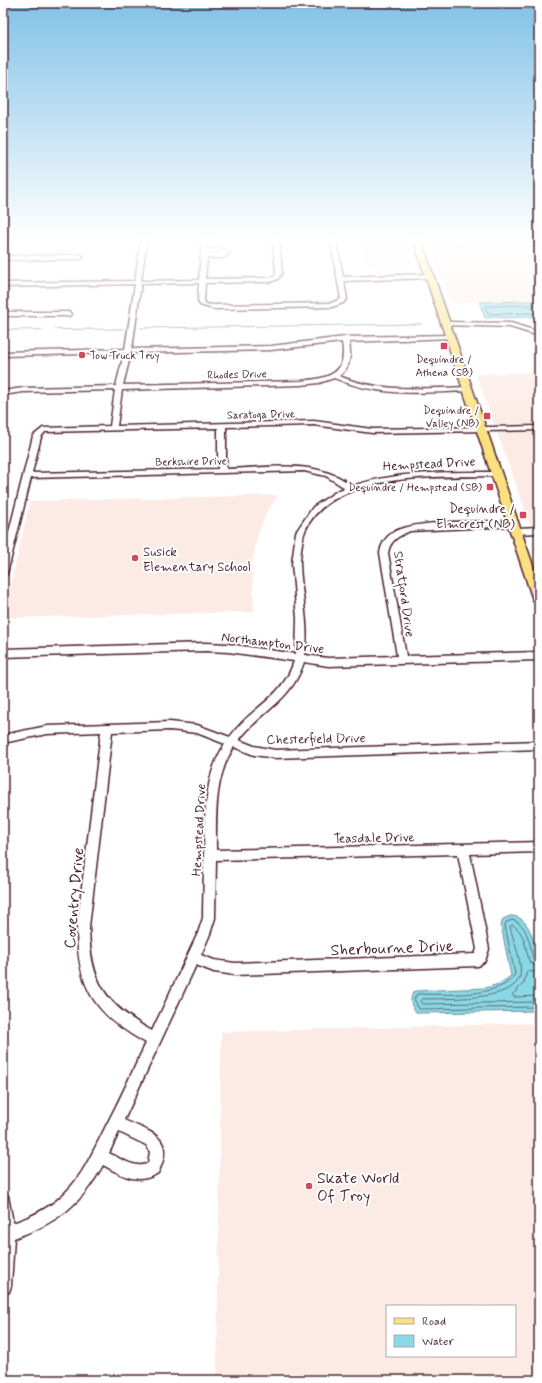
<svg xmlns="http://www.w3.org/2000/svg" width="542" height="1383" font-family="Mynerve,sans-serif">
<rect width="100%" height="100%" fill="#fff"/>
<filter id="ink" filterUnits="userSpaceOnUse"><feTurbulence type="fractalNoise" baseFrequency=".025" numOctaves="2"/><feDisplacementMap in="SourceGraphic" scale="8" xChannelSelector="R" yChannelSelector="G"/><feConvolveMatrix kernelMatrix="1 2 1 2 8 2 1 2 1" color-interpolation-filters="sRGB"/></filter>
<g filter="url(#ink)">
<!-- built -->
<path fill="#fcebe5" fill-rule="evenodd" d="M 361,239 L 406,239 L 414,264 L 367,265 Z
M 429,239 L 539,239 L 539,301 L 451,303 Z
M 535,372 L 539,381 L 539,549 L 476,374 Z
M 278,495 L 267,512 L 257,536 L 252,565 L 254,612 L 3,618 L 30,501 Z
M 539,1023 L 539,1380 L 217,1380 L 221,1032 ZM 387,1306 L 515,1306 L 515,1356 L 387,1356 Z"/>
<!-- water -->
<path fill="#89d8e5" stroke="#708e9b" d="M 539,301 L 539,317 L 485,318 L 479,302 Z
M 510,916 C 542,914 539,990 539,1011 L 417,1013 C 410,1006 409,999 414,991 L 485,988 L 499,984 L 511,976 L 501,925 L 503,919 Z"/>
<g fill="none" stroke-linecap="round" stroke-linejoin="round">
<!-- shore -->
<path stroke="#636975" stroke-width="1" d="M 539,305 L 487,306 L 485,308 L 489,314 L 539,313
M 539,962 L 533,959 C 530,945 528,925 513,920 L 506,922 L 505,926 L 515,974 C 501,999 443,994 417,994 L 414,999 L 419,1009 L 539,1007
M 539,967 L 530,963 C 525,950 526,932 512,925 L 510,927 C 513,939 523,964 520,976 C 514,1002 443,998 422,999 L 420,1001 L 422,1004 L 539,1002
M 539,973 L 527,971 L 524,983 L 512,995 L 514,997 L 539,996"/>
<!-- stream -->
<path stroke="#708e9b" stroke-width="1" d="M 141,328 L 422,324
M 3,330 L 123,329"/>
<!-- minor casing -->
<g stroke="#4a1f2b" stroke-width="3">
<path id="minor" d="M 141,239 L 147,239 L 141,281 L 199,280 L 202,239 L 208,239 L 207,249 L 223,249 L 230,253 L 223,258 L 207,258 L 205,279 L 269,278 L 274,277 L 276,273 L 273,239 L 279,239 L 282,273 L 278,279 L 270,282 L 205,283 L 204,301 L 205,304 L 213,305 L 331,303 L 341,299 L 330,239 L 336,239 L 343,277 L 430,274 L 433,276 L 430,278 L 344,281 L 347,299 L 343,303 L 332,307 L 213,309 L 200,305 L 198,301 L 199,283 L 141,284 L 132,349 L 271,346 L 345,337 L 450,335 L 452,336 L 452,338 L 349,342 C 351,355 351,367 339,376 C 380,393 424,388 468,387 L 472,389 L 468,391 C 422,393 377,397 334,378 L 319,383 L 301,385 L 122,390 L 117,426 L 314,421 L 372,429 L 539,426 L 539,430 L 372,433 L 314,425 L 226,427 L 226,469 C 267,468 319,458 352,486 C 398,471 448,472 496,472 L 500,474 L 496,476 C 442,477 330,471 305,531 C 302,538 300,557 300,564 C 301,595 310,624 305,655 L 328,658 L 397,656 L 380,553 C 381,545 385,538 392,533 C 412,519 486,522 513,521 L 516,522 L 516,526 L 410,531 C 399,536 390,540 388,553 L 406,656 L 539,652 L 539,660 L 328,666 L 304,662 C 291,702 262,710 239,740 L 254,746 L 275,750 L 539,741 L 539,749 L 275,758 L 254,755 L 234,747 C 214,777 216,816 216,850 L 539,842 L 539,852 L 470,854 L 489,949 L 485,961 L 478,966 L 235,975 L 214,972 L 196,965 L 124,1120 C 152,1133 176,1137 158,1173 C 139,1186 121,1175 103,1165 C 82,1204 56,1224 14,1238 L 11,1286 L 9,1292 L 3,1294 L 3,1193 L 8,1196 L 13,1223 C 73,1203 83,1171 109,1120 C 122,1095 134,1068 146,1043 C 94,1014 77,987 77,927 L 101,732 L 47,734 L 3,743 L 3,735 L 47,726 L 170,722 L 197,725 L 230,737 C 251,706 282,700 294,661 L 228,652 L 206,651 L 3,657 L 3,649 L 206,643 L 228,644 L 296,654 L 297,618 L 292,564 L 296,532 L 313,507 L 337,491 L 345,488 L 326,476 L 304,471 L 31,478 L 7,574 L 3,577 L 3,556 L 33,436 L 43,428 L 110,426 L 115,390 L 23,392 L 3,395 L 3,391 L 23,388 L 116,386 L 124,353 L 3,356 L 3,352 L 125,349 L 135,284 L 3,287 L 3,283 L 135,281 ZM 207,253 L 223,253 L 207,254 ZM 342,342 C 348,375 328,378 301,381 L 123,385 L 131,353 L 271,350 ZM 218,428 L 218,469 L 32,473 L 41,437 L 45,432 ZM 170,730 L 197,733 L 225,744 C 203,777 205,821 204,860 C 204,879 203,899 203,918 L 198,933 L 152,1031 C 104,1004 90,981 89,927 L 112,732 ZM 458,854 L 477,949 L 475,954 L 235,963 L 214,960 L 201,955 L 210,934 L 215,918 L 216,860 ZM 119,1132 L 146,1145 L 150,1152 L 148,1163 C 137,1170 119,1158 109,1153 Z
M 3,256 L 81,255 L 84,257 L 81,259 L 3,260 Z
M 3,312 L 69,312 L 72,314 L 69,316 L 3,316 Z
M 446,322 L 511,323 L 539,332 L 539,336 L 510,327 L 444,325 L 443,324 Z
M 539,527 L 539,533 L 516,534 L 512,531 L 516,528 Z"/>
</g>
<!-- major casing -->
<g stroke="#4a1f2b" stroke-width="3">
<path id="major" d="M 413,239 L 421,239 L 539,583 L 539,604 L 535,603 L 533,600 Z"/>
</g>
<!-- minor -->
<use href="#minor" fill="#fff" fill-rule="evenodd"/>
<!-- major -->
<use href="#major" fill="#fbe080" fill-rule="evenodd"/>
</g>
</g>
<!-- sky -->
<linearGradient id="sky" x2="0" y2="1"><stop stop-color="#82c2e7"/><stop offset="0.55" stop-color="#fff"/><stop offset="1" stop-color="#fff" stop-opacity="0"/></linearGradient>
<rect width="542" height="433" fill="url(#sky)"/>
<!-- markers -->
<g fill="#d1495b" stroke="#fff" stroke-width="1.5">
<rect x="440" y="342" width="8" height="8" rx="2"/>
<circle cx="82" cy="355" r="4"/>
<rect x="483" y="412" width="8" height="8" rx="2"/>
<rect x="486" y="483" width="8" height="8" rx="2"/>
<rect x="519" y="511" width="8" height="8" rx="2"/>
<circle cx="135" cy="558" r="4"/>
<circle cx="309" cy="1186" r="4"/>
</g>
<g text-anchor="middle" stroke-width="4" stroke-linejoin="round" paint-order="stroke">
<!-- far-poi labels -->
<g font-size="11" fill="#4a1f2b" stroke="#fff" text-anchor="end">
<text x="90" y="359" text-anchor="start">Tow Truck Troy</text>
<text x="444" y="363" text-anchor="middle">Dequindre /<tspan x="444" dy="13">Athena (SB)</tspan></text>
<text x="479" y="414">Dequindre /<tspan x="479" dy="13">Valley (NB)</tspan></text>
<text x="482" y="491">Dequindre / Hempstead (SB)</text>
</g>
<!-- far-street labels -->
<g font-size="11" fill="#4a1f2b" stroke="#fff">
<text transform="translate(237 374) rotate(-1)" y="4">Rhodes Drive</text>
<text transform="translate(261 414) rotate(-1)" y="4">Saratoga Drive</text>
<text transform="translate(191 461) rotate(-1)" y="4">Berkshire Drive</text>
</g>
<!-- street labels -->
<g font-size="13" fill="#4a1f2b" stroke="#fff">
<text transform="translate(429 463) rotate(-3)" y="5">Hempstead Drive</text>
<text transform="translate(405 594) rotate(82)" y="5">Stratford Drive</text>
<text transform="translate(273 642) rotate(7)" y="5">Northampton Drive</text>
<text transform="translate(316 738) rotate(-1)" y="5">Chesterfield Drive</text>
<text transform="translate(198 830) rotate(-87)" y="5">Hempstead Drive</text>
<text transform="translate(374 837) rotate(-1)" y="5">Teasdale Drive</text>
</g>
<!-- poi labels -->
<g font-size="13" fill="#4a1f2b" stroke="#fff" text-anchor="end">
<text x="515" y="513">Dequindre /<tspan x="515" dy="15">Elmcrest (NB)</tspan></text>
<text x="143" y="556" text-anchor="start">Susick<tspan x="143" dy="15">Elementary School</tspan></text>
</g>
<!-- near-street labels -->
<g font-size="16" fill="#4a1f2b" stroke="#fff">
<text transform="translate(73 898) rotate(-85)" y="6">Coventry Drive</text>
<text transform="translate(392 947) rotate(-2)" y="6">Sherbourne Drive</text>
</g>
<!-- near-poi labels -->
<g font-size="16" fill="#4a1f2b" stroke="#fff" text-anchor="start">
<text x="317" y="1183">Skate World<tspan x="317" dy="18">Of Troy</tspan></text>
</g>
</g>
<!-- margin -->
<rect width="542" height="1383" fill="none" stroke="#fff" stroke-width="16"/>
<rect x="8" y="8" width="526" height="1367" fill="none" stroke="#4a1f2b" stroke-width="1.5" filter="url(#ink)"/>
<!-- legend -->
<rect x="386" y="1305" width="130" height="52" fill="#ffffff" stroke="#b7a5aa"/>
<rect x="394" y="1318" width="20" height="6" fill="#fbe080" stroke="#b7a5aa"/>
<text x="422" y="1325" font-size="12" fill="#4a1f2b">Road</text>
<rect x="394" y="1335" width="20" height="12" fill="#89d8e5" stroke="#b7a5aa"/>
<text x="422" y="1345" font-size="12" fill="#4a1f2b">Water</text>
</svg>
